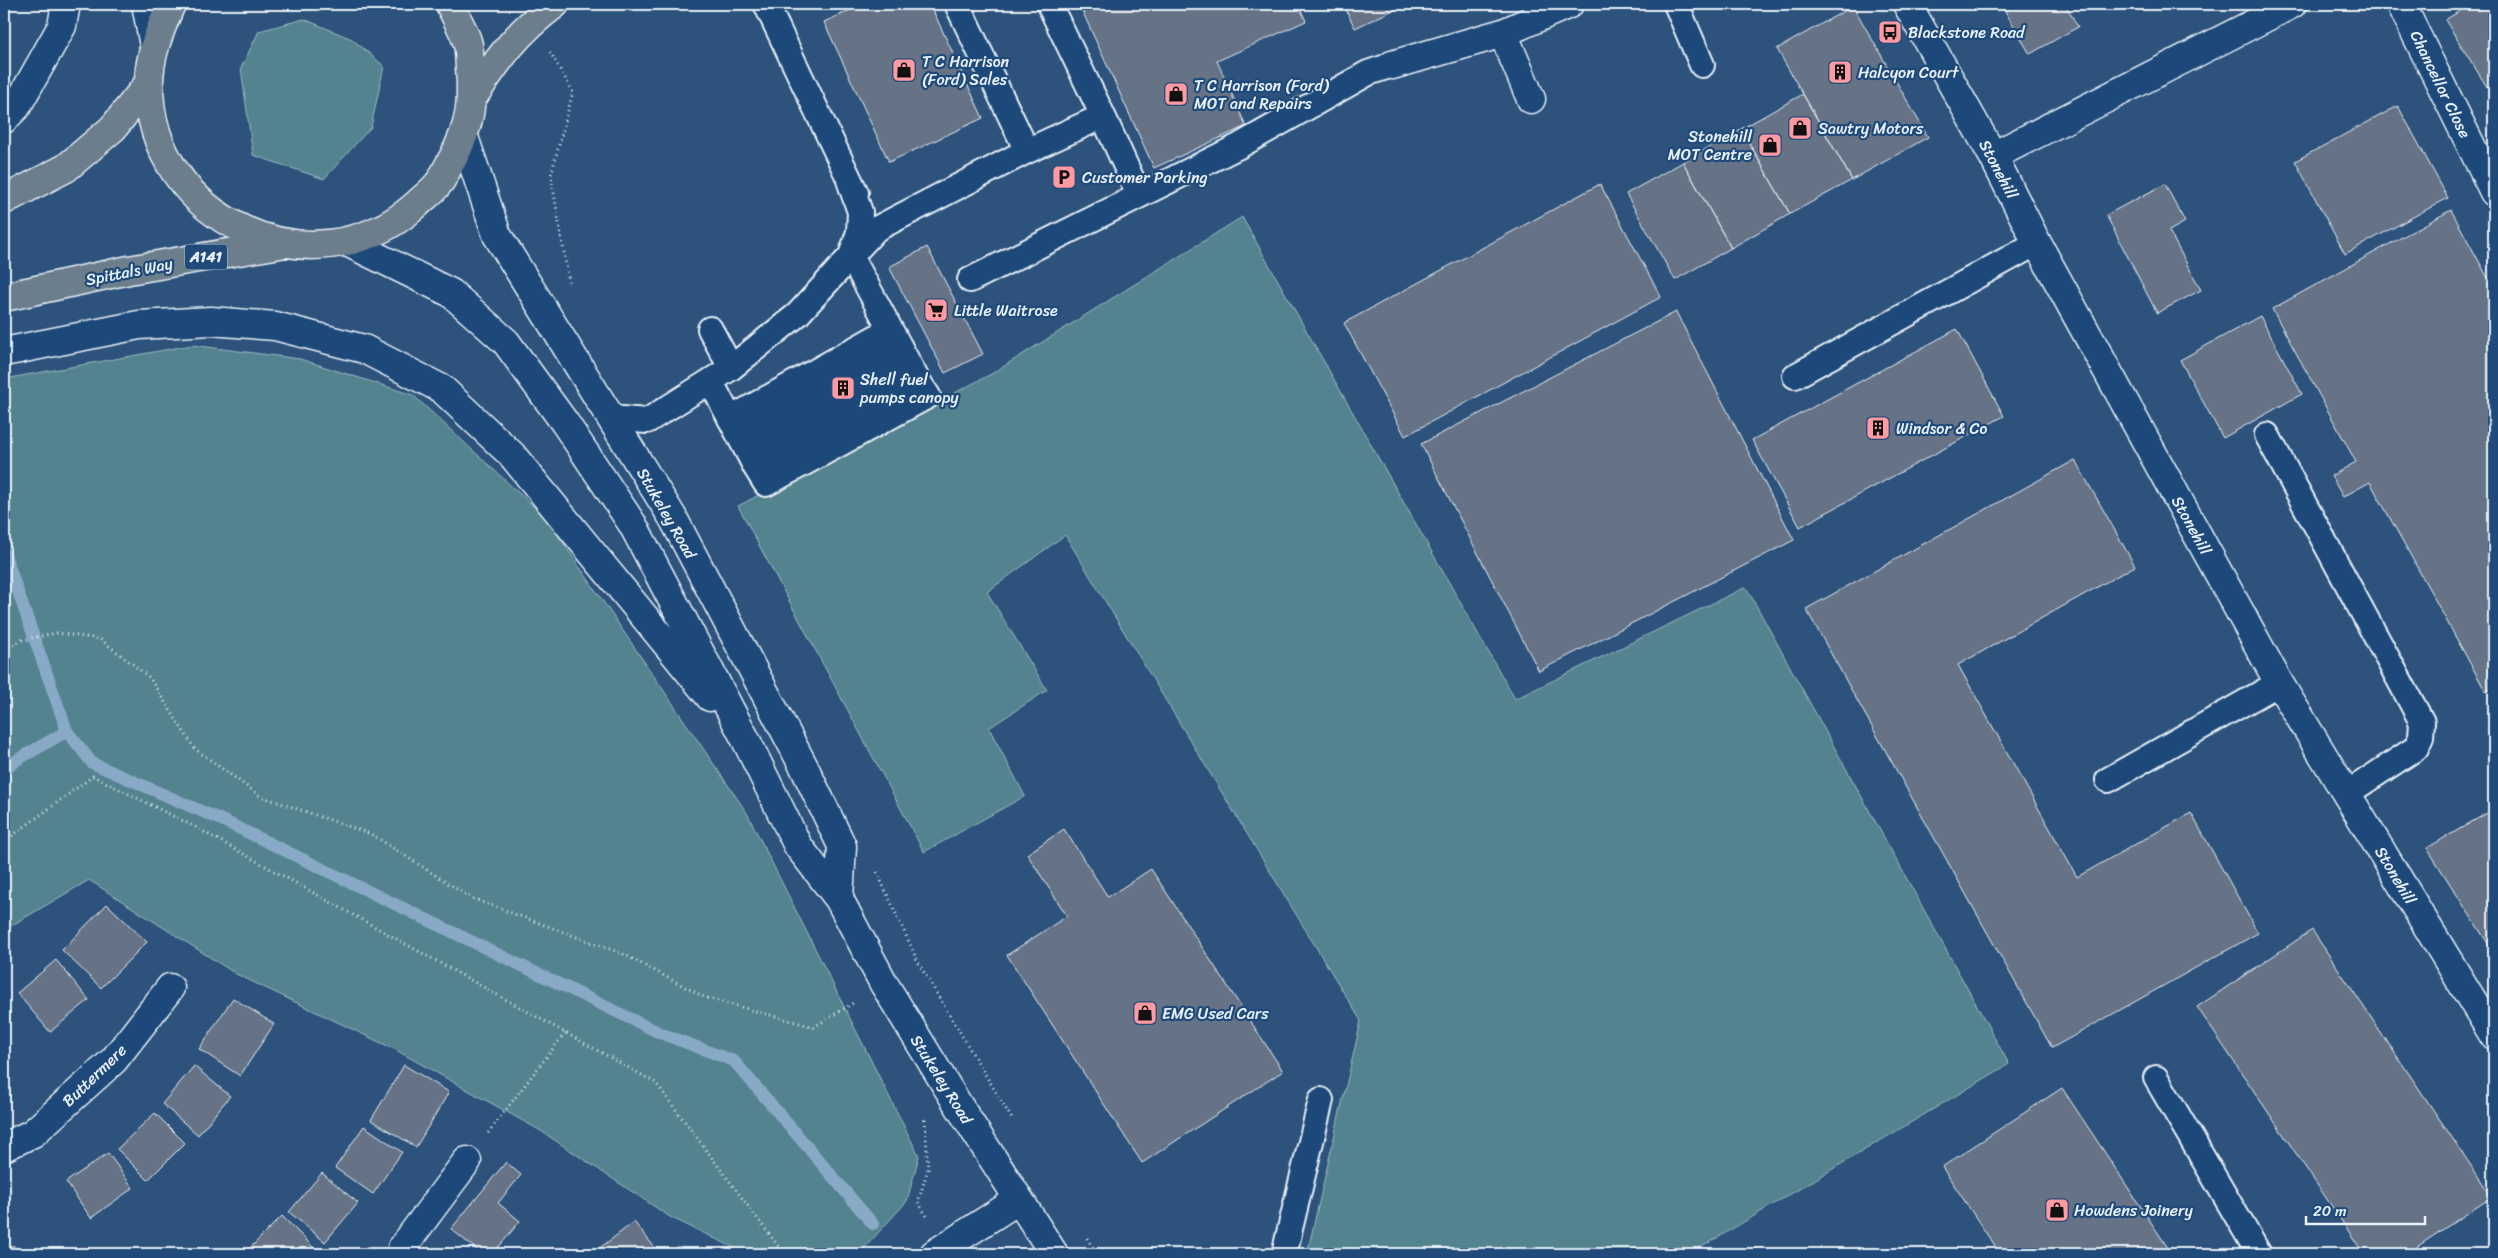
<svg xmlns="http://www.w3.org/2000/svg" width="2498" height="1258" font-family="Sriracha,sans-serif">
<rect width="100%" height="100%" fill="#2d527c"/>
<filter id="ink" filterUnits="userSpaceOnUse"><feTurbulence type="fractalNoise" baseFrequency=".02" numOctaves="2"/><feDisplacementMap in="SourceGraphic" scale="10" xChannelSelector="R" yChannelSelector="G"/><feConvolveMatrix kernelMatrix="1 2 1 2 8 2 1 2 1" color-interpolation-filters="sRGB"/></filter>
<g filter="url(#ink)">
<!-- green -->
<path fill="#52838e" stroke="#9dbac3" d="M 304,19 L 352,39 L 384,66 L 371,127 L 324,179 L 253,155 L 241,68 L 259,31 Z
M 1242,217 L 1515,699 L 1746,587 L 2009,1064 L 1690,1254 L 1307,1254 L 1361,1021 L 1065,535 L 987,592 L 1047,690 L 989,728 L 1025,796 L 924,852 L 738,506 L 993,373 Z
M 192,345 L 300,359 L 413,395 L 547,519 L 747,813 L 919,1156 L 907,1201 L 859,1254 L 747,1254 L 670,1217 L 541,1131 L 394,1049 L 236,974 L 89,880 L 4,930 L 4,379 Z"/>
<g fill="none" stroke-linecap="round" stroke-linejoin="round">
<!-- stream -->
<path stroke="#89aac7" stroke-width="12" d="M 4,552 L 67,731
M 4,771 L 17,760 L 67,731 L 92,763 L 226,822 L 660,1033 L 734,1061 L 873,1224"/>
</g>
<!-- building -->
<path fill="#667386" stroke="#e8f1f8" d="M 864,4 L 930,4 L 983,118 L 889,162 L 824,22 Z
M 1079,4 L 1298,4 L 1306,21 L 1217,61 L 1246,126 L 1154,168 Z
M 1343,4 L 1406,4 L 1355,28 Z
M 2001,4 L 2065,4 L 2078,27 L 2030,54 Z
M 2471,4 L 2494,4 L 2494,98 L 2445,20 Z
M 1853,6 L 1928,137 L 1852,180 L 1777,49 Z
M 1803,94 L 1852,180 L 1790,214 L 1741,129 Z
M 2398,106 L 2448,198 L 2345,254 L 2295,161 Z
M 1741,129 L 1790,214 L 1731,248 L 1683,162 Z
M 1683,162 L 1731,248 L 1675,280 L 1626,194 Z
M 1600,184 L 1661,297 L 1405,436 L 1344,323 Z
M 2165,184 L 2185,222 L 2169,231 L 2201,290 L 2157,313 L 2106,215 Z
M 2451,210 L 2494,289 L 2494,687 L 2486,692 L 2370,482 L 2343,497 L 2331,476 L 2356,462 L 2272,309 Z
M 927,247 L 983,354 L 945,373 L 889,267 Z
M 1676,312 L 1794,540 L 1539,671 L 1421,444 Z
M 2260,316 L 2302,394 L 2223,438 L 2180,360 Z
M 1957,329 L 2004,416 L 1800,527 L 1752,440 Z
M 2075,460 L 2135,566 L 1958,665 L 2077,877 L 2191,813 L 2258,933 L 2052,1048 L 1806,609 Z
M 2494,809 L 2494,953 L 2427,848 Z
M 1064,829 L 1108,897 L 1151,869 L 1283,1071 L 1142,1163 L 1007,955 L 1067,916 L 1027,854 Z
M 107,904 L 147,942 L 101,988 L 62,950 Z
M 2312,930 L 2492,1197 L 2406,1254 L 2364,1254 L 2197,1007 Z
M 56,960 L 89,1000 L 50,1032 L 17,993 Z
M 233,998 L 274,1024 L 240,1076 L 199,1049 Z
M 404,1065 L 449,1092 L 416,1147 L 371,1120 Z
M 194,1066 L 230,1096 L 198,1135 L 162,1104 Z
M 2062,1088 L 2172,1254 L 2000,1254 L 1942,1167 Z
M 155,1113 L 185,1143 L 148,1180 L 117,1149 Z
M 364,1126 L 402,1152 L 373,1194 L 335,1168 Z
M 108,1153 L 133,1188 L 91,1218 L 66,1182 Z
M 506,1162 L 521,1175 L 498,1203 L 520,1221 L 493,1254 L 482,1254 L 451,1229 Z
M 322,1173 L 358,1203 L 325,1242 L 289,1212 Z
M 282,1216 L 314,1248 L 308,1254 L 248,1254 L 246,1252 Z
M 634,1222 L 660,1254 L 592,1254 Z
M 4,1230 L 9,1239 L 4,1242 Z
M 13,1245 L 20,1254 L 4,1254 L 4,1252 Z
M 1756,1248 L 1760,1254 L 1746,1254 Z"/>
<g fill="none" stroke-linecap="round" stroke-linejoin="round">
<!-- lane casing -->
<g stroke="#e8f1f8" stroke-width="28">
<path id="lane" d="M 766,4 L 856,193
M 957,4 L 1027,151 L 1103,116 L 1139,195
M 1049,4 L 1103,116
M 1676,4 L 1702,65
M 970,280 L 1239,146 L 1368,73 L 1392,65
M 710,329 L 731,368
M 1795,376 L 2037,243
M 711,382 L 756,468 L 918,381 L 851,256 L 876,229 L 1027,151
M 610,418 L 647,421 L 731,368 L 798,314 L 851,256 L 859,232 L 860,212 L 849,180
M 730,419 L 889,330
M 2267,435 L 2422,722 L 2421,737 L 2416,748 L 2346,794
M 740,436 L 900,347
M 748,452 L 908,362
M 756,468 L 766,484 L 928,396 L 918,381
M 2108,780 L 2279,683
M 2156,1078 L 2259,1254
M 1284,1254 L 1321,1100"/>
</g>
<!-- street casing -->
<g stroke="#e8f1f8" stroke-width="31">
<path id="street" d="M 1907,4 L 1993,156 L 2037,243 L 2279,683 L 2494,1036
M 2401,4 L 2494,192
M 1503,33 L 1531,99
M 1392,65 L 1503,33 L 1569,4
M 1993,156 L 2292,4
M 4,1147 L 33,1133 L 114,1060 L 170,988
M 407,1254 L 402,1248 L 467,1161"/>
</g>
<!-- secondary casing -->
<g stroke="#e8f1f8" stroke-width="31">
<path id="secondary" d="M 146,4 L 154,46
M 4,119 L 17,106 L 62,26 L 66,4
M 464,137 L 497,235 L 673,518 L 804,767 L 842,846 L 839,899
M 347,242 L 451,293 L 506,342 L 565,423 L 633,525 L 747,742 L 798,846 L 839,899 L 884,984 L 957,1103 L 1054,1254
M 4,352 L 139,325 L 211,321 L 275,326 L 364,349 L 442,389 L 512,455 L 710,697
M 934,1254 L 1018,1200"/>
</g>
<!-- highway casing -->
<g stroke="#e8f1f8" stroke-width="31">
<path id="highway" d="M 171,4 C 160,30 149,55 149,83 C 148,221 314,296 416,205 C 423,198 432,192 438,184 C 444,177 448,166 453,158 C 470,126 473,104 470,68 C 469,59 470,49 467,41 C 463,29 455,16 450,4
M 473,97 C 499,58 516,33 555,4
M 4,200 L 66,168 L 113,128 L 149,83
M 4,297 L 129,270 L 280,244"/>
</g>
<!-- path -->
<path stroke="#e8f1f8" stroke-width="3" stroke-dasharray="1 4" stroke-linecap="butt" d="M 550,52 L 573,92 L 551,175 L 569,282
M 4,649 L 22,640 L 57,633 L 100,639 L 149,677 L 195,749 L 260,796 L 371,834 L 471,898 L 623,954 L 704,997 L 814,1027 L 855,1002
M 4,842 L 93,776 L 195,827 L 656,1083 L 784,1254
M 877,872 L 919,964 L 1012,1119
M 925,1119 L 928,1169 L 918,1202 L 928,1218
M 488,1133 L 565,1033
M 1087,1238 L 1097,1254"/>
<!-- lane -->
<use href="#lane" stroke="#1f4a7a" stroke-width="24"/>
<!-- street -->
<use href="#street" stroke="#1f4a7a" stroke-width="28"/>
<!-- secondary -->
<use href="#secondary" stroke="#1f4a7a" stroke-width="28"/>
<!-- highway -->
<use href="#highway" stroke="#6c7d8c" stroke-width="28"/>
</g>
</g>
<!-- icons -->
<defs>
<g id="bus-square" transform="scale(1.25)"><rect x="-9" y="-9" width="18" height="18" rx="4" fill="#ff9aa2" stroke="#1f4a7a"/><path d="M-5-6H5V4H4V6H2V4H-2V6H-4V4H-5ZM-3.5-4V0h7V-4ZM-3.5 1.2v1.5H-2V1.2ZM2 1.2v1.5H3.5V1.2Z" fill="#111"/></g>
<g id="shop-square" transform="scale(1.25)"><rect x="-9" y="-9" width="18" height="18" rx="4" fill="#ff9aa2" stroke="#1f4a7a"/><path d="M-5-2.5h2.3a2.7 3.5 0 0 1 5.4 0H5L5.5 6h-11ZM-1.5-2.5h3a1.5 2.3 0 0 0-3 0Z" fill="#111"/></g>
<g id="building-square" transform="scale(1.25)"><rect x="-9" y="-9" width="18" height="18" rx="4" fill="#ff9aa2" stroke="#1f4a7a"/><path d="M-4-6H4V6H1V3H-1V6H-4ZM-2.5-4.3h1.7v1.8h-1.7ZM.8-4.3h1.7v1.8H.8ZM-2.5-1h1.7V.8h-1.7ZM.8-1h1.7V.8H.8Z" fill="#111"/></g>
<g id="parking-square" transform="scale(1.25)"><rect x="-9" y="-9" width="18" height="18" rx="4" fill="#ff9aa2" stroke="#1f4a7a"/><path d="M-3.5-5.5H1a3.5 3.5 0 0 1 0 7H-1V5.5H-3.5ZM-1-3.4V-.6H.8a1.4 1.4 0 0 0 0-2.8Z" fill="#111"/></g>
<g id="supermarket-square" transform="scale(1.25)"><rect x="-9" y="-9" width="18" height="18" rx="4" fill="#ff9aa2" stroke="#1f4a7a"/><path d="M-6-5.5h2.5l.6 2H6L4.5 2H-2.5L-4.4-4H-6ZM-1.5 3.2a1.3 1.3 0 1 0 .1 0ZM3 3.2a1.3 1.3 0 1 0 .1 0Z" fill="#111"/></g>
</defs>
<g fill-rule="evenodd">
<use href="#bus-square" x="1890" y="32"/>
<use href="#shop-square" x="904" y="70"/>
<use href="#building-square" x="1840" y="72"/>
<use href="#shop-square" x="1176" y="94"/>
<use href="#shop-square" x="1800" y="128"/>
<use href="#shop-square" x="1770" y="145"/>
<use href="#parking-square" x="1064" y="177"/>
<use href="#supermarket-square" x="936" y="310"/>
<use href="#building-square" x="843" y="388"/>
<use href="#building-square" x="1878" y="428"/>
<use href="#shop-square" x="1145" y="1013"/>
<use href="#shop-square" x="2057" y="1210"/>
</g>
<g text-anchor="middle" stroke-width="4.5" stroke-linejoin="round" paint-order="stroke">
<!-- shield labels -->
<rect fill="#1f4a7a" stroke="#acbfd2" stroke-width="1" x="185" y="244.5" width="42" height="25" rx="4"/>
<g font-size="15" font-weight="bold" fill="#e8f1f8">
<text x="206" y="262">A141</text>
</g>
<!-- poi labels -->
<g font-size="16" fill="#e8f1f8" stroke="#1f4a7a" text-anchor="start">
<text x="1908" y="38">Blackstone Road</text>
<text x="922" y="67">T C Harrison<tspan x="922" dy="18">(Ford) Sales</tspan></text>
<text x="1858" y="78">Halcyon Court</text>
<text x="1194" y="91">T C Harrison (Ford)<tspan x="1194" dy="18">MOT and Repairs</tspan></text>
<text x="1818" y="134">Sawtry Motors</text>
<text x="1752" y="142" text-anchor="end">Stonehill<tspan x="1752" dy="18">MOT Centre</tspan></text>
<text x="1082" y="183">Customer Parking</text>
<text x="954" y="316">Little Waitrose</text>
<text x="860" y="385">Shell fuel<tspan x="860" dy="18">pumps canopy</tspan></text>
<text x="1896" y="434">Windsor &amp; Co</text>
<text x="1162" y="1019">EMG Used Cars</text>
<text x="2074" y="1216">Howdens Joinery</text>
</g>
<!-- street labels -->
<g font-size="16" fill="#e8f1f8" stroke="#1f4a7a">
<text transform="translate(2441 84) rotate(64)" y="6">Chancellor Close</text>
<text transform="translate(1999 169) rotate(62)" y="6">Stonehill</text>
<text transform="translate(129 271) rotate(-11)" y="6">Spittals Way</text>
<text transform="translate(667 513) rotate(60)" y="6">Stukeley Road</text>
<text transform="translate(2192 525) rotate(61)" y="6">Stonehill</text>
<text transform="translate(2396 875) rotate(59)" y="6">Stonehill</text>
<text transform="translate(94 1075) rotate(-44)" y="6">Buttermere</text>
<text transform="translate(942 1079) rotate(58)" y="6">Stukeley Road</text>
</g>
</g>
<!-- margin -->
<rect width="2498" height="1258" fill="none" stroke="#1f4a7a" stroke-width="20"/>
<rect x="10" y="10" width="2478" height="1238" fill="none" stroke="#e8f1f8" stroke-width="2" filter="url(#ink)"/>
<!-- scale -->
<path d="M2306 1216v8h119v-8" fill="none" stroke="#e8f1f8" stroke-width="2.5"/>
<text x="2313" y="1216" font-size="15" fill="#e8f1f8" stroke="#1f4a7a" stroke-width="4" paint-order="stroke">20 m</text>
</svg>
